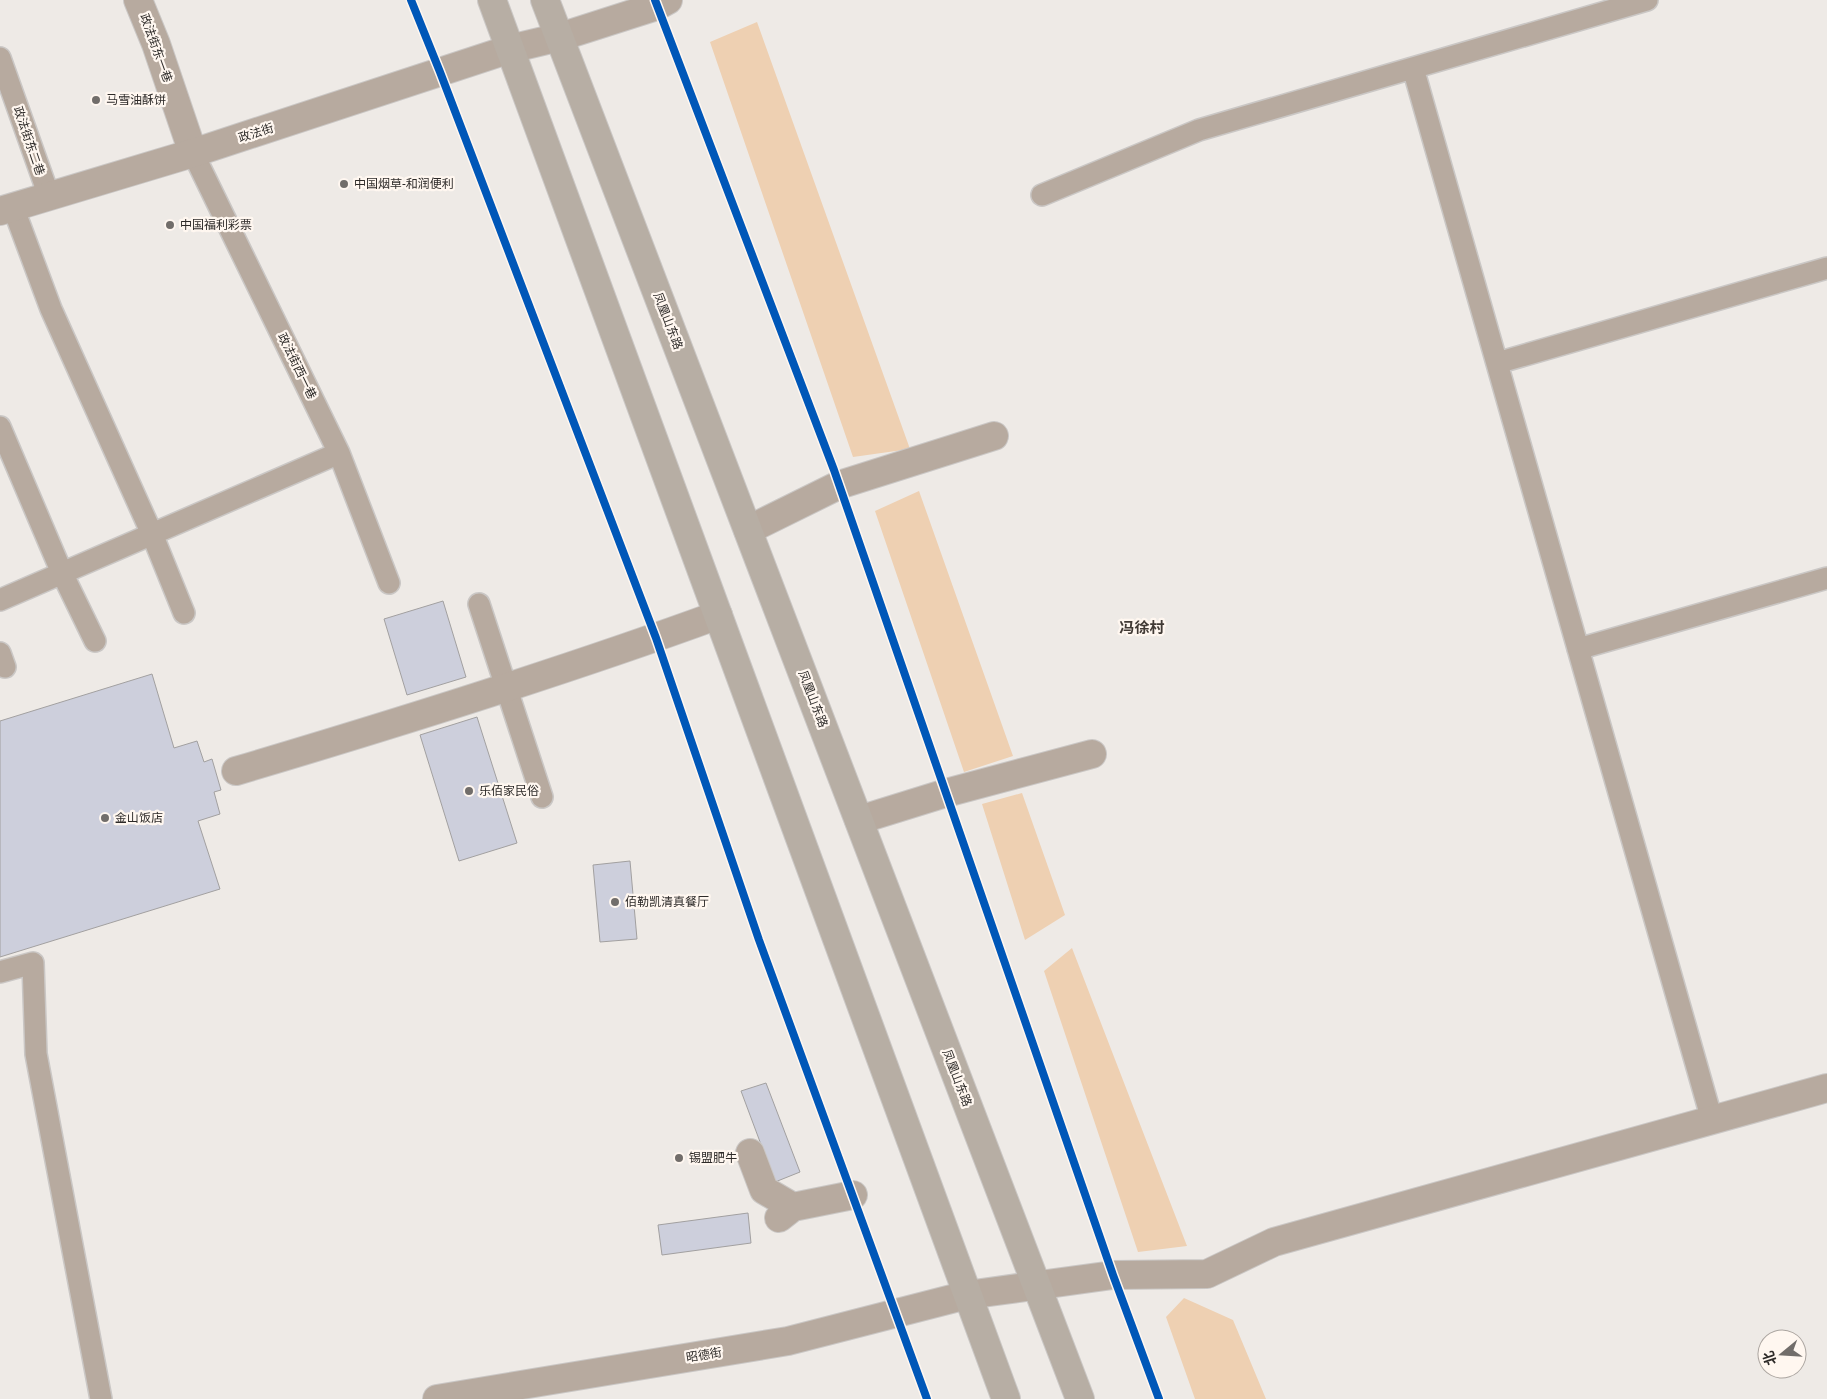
<svg xmlns="http://www.w3.org/2000/svg" width="1827" height="1399" font-family="'Noto Sans','Noto Sans SC',sans-serif">
<rect width="100%" height="100%" fill="#eeeae6"/>
<!-- green -->
<path fill="#eed0b2" d="M 757,22 L 910,449 L 853,457 L 710,42 Z
M 919,491 L 1013,756 L 964,772 L 875,511 Z
M 1022,793 L 1065,915 L 1025,940 L 982,804 Z
M 1072,948 L 1187,1246 L 1138,1252 L 1044,971 Z
M 1184,1298 L 1233,1320 L 1266,1399 L 1195,1399 L 1166,1317 Z"/>
<!-- building -->
<path fill="#cdcfdc" stroke="#a2a0a0" d="M 443,601 L 466,677 L 407,695 L 384,619 Z
M 152,674 L 174,748 L 197,741 L 204,762 L 212,759 L 221,790 L 214,792 L 220,814 L 198,821 L 220,889 L 0,957 L 0,721 Z
M 477,717 L 517,843 L 459,861 L 420,735 Z
M 630,861 L 637,939 L 600,942 L 593,865 Z
M 766,1083 L 800,1172 L 775,1182 L 741,1091 Z
M 748,1213 L 751,1243 L 662,1255 L 658,1225 Z"/>
<g fill="none" stroke-linecap="round" stroke-linejoin="round">
<!-- service casing -->
<g stroke="#cac7c5" stroke-width="24">
<path id="service" d="M 0,58 L 49,196
M 1413,68 L 1712,1120
M 193,153 L 339,453 L 389,583
M 1042,195 L 1199,130 L 1647,0
M 13,207 L 51,309 L 152,534 L 184,613
M 1497,363 L 1827,268
M 0,427 L 62,573 L 95,641
M 0,600 L 339,453
M 479,604 L 542,797
M 1578,649 L 1827,578
M 0,653 L 5,667
M 0,972 L 33,963 L 36,1054 L 101,1399"/>
</g>
<!-- minor casing -->
<g stroke="#cac7c5" stroke-width="30">
<path id="minor" d="M 138,0 L 156,44 L 193,153
M 510,49 L 560,37 L 657,6 L 668,0
M 748,530 L 839,485 L 994,436
M 236,771 C 398,723 559,673 718,615
M 859,820 L 946,793 L 1092,754
M 750,1153 L 764,1190 L 793,1207
M 779,1218 L 793,1207 L 853,1195
M 437,1399 L 788,1341 L 967,1295 L 1113,1275 L 1207,1274 L 1274,1242 L 1827,1088"/>
</g>
<!-- tertiary casing -->
<g stroke="#cac7c5" stroke-width="30">
<path id="tertiary" d="M 0,211 L 193,153 L 510,49"/>
</g>
<!-- primary casing -->
<g stroke="#cac7c5" stroke-width="30">
<path id="primary" d="M 492,0 L 1006,1399
M 545,0 L 1080,1399"/>
</g>
<!-- service -->
<use href="#service" stroke="#b7aa9f" stroke-width="21"/>
<!-- minor -->
<use href="#minor" stroke="#b7aa9f" stroke-width="28"/>
<!-- tertiary -->
<use href="#tertiary" stroke="#b7aa9f" stroke-width="28"/>
<!-- primary -->
<use href="#primary" stroke="#b7aea4" stroke-width="28"/>
<!-- cycleway casing -->
<g stroke="#fff7f0" stroke-width="11">
<path id="cycleway" d="M 411,0 L 440,72 L 656,638 L 759,940 L 927,1399
M 655,0 L 834,470 L 1113,1275 L 1159,1399"/>
</g>
<!-- cycleway -->
<use href="#cycleway" stroke="#0057b8" stroke-width="8"/>
</g>
<!-- markers -->
<g fill="#716d6a" stroke="#fff7f0" stroke-width="2">
<circle cx="96" cy="100" r="5"/>
<circle cx="344" cy="184" r="5"/>
<circle cx="170" cy="225" r="5"/>
<circle cx="469" cy="791" r="5"/>
<circle cx="105" cy="818" r="5"/>
<circle cx="615" cy="902" r="5"/>
<circle cx="679" cy="1158" r="5"/>
</g>
<g text-anchor="middle" stroke-width="4.5" stroke-linejoin="round" paint-order="stroke">
<!-- street labels -->
<g font-size="12" fill="#2d2a28" stroke="#fff7f0">
<text transform="translate(156 48) rotate(70)" y="4">政法街东一巷</text>
<text transform="translate(256 133) rotate(-18)" y="4">政法街</text>
<text transform="translate(29 141) rotate(71)" y="4">政法街东二巷</text>
<text transform="translate(668 321) rotate(69)" y="4">凤凰山东路</text>
<text transform="translate(297 366) rotate(64)" y="4">政法街西一巷</text>
<text transform="translate(813 699) rotate(69)" y="4">凤凰山东路</text>
<text transform="translate(957 1078) rotate(69)" y="4">凤凰山东路</text>
<text transform="translate(704 1355) rotate(-9)" y="4">昭德街</text>
</g>
<!-- poi labels -->
<g font-size="12" fill="#2d2a28" stroke="#fff7f0" text-anchor="start">
<text x="106" y="104">马雪油酥饼</text>
<text x="354" y="188">中国烟草-和润便利</text>
<text x="180" y="229">中国福利彩票</text>
<text x="479" y="795">乐佰家民俗</text>
<text x="115" y="822">金山饭店</text>
<text x="625" y="906">佰勒凯清真餐厅</text>
<text x="689" y="1162">锡盟肥牛</text>
</g>
<!-- quarter labels -->
<g font-size="15" font-weight="bold" fill="#413a35" stroke="#fff7f0">
<text x="1142" y="633">冯徐村</text>
</g>
</g>
<!-- north arrow -->
<g transform="translate(1782 1354) rotate(252)"><circle r="24" fill="#fff7f0" stroke="#aba5a0"/>
<path d="M0-4L9 19L0 12L-9 19Z" fill="#716d6a"/>
<text y="-8" font-size="14" font-weight="bold" text-anchor="middle" fill="#2d2a28">北</text>
</g>
</svg>
